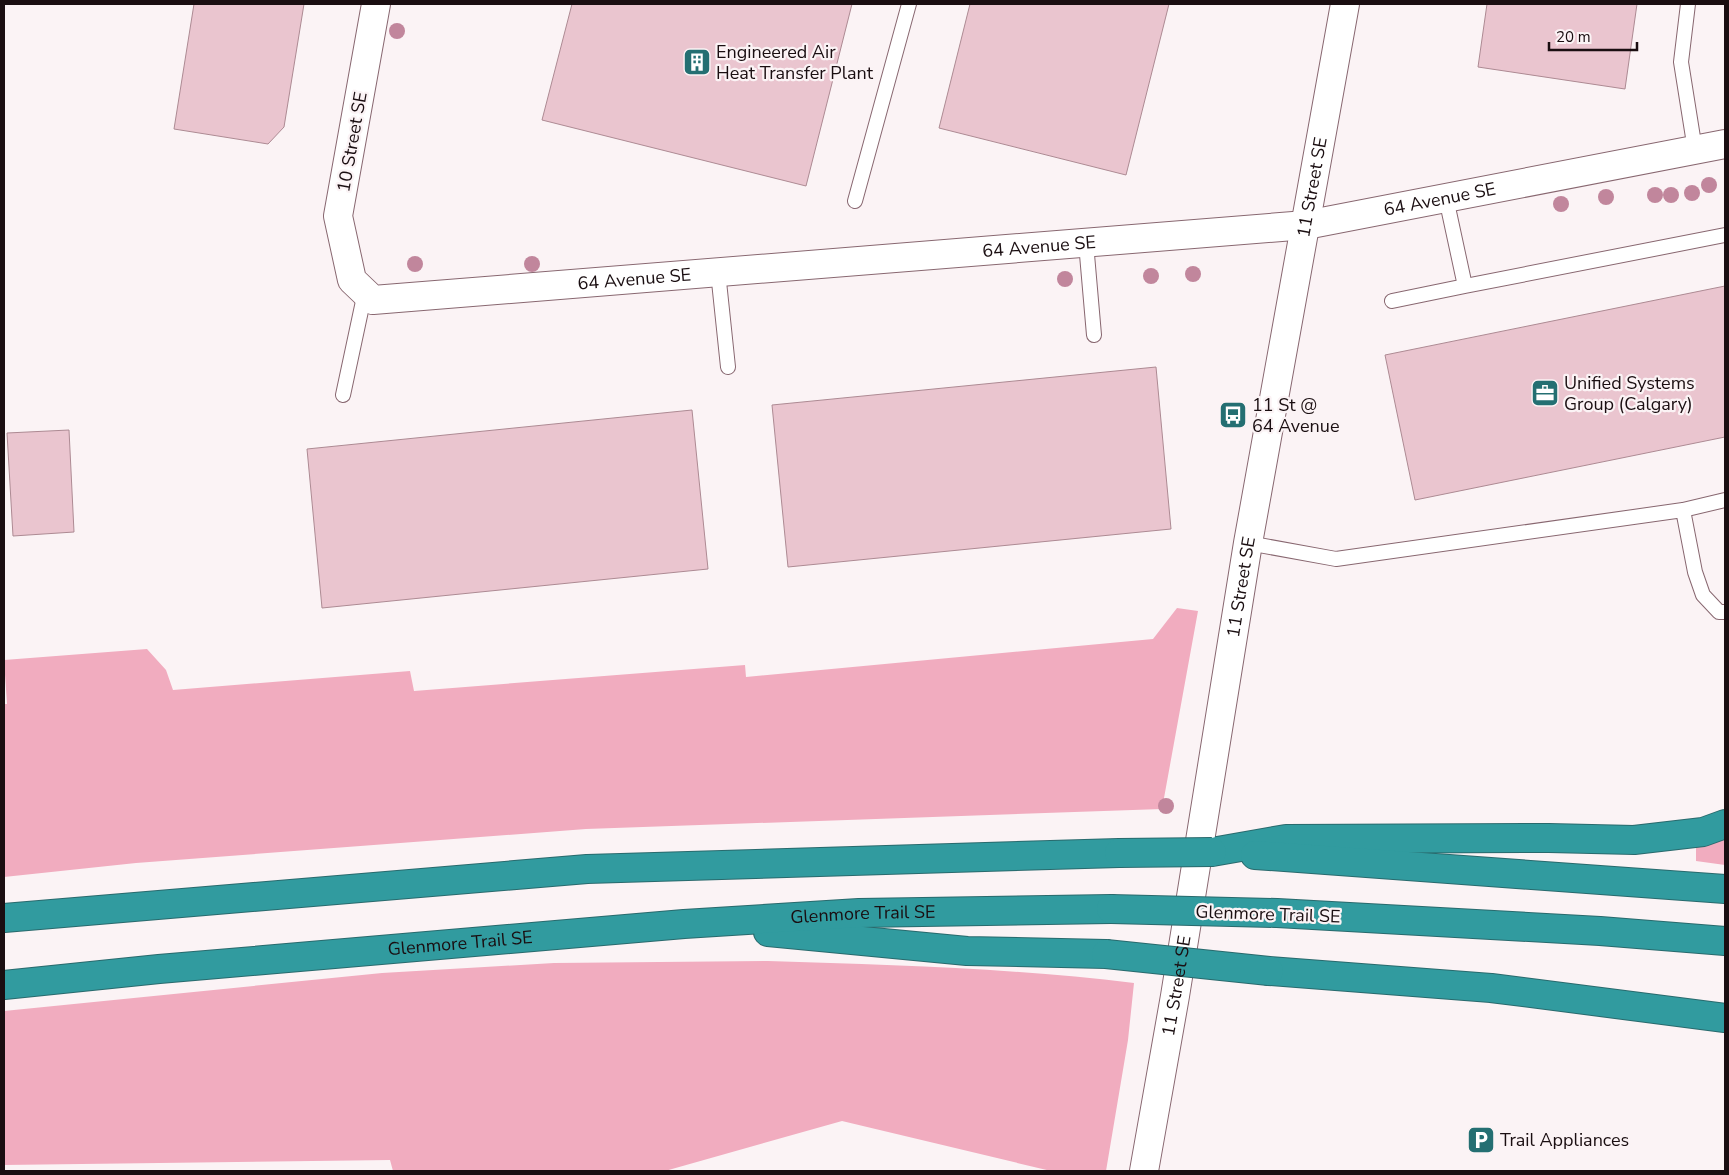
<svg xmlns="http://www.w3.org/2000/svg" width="1729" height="1175" font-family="'Nunito Sans',sans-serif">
<rect width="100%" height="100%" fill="#fbf3f5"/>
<!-- green -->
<path fill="#f1acbf" d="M 1177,608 L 1198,611 L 1162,809 L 586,829 L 136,863 L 4,877 L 4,704 L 7,704 L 4,660 L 147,649 L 166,670 L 173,690 L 410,671 L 414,691 L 745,665 L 746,677 L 1153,639 Z
M 1725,838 L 1725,865 L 1696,861 L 1696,847 Z
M 768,961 C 890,965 1012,968 1134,983 L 1128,1040 L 1106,1171 L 1051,1171 L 842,1121 L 665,1171 L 393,1171 L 390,1160 L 4,1165 L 4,1011 L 382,973 L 554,963 Z"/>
<!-- building -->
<path fill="#eac5cf" stroke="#ad8a93" d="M 194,4 L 304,4 L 284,127 L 268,144 L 174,129 Z
M 572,4 L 852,4 L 806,186 L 542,120 Z
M 970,4 L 1169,4 L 1126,175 L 939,128 Z
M 1487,4 L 1637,4 L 1625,89 L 1478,67 Z
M 1725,286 L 1725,437 L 1415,500 L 1385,355 Z
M 1156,367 L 1171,529 L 788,567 L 772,405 Z
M 692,410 L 708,569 L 322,608 L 307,449 Z
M 69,430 L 74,532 L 13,536 L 7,433 Z"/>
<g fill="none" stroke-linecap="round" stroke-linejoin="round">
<!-- lane casing -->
<g stroke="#886770" stroke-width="16">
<path id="lane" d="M 1688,4 L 1681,62 L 1695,150
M 1446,198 L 1465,286 L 1725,235
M 855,201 L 909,4
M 1086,243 L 1094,335
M 718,272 L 728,367
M 1392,301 L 1465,286
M 343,395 L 365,292
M 1683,510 L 1695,572 L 1703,595 L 1719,612 L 1725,612
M 1248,543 L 1336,559 L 1683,510 L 1725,500"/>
</g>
<!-- street casing -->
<g stroke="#886770" stroke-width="30">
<g id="street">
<path id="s1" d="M 376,4 L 338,216 L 352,280 L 373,300 L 1306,225 L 1725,144"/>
</g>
</g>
<!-- secondary casing -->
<g stroke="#886770" stroke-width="30">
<g id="secondary">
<path id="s2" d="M 1144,1171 L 1175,996 L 1248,543 L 1345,4"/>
</g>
</g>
<!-- highway casing -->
<g stroke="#296a6d" stroke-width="30">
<g id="highway">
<path d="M 1212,852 L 1286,839 L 1549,838 L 1634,840 L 1703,832 L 1725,824"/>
<path d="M 1255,855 L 1725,889"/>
<path d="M 1277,913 L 1600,931 L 1725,941"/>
<path d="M 4,918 L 587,869 L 1119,853"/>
<path d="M 768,932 L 967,951 L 1106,954"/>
<path d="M 1269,971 L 1491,988 L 1725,1018"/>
<path id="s3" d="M 4,985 L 159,969 L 684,924 L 859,913 L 1111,909"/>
</g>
</g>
<!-- lane -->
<use href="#lane" stroke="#fff" stroke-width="14"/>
<!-- street -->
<use href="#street" stroke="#fff" stroke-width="28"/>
<!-- secondary -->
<use href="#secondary" stroke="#fff" stroke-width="28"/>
<!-- highway -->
<use href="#highway" stroke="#319b9f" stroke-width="28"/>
<!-- highway-bridge casing -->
<g stroke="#296a6d" stroke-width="30" stroke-linecap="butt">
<path id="highway-bridge" d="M 1119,853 L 1212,852
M 1111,909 L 1277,913
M 1106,954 L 1269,971"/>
</g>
<!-- highway-bridge -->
<use href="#highway-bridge" stroke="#319b9f" stroke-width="28"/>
</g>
<!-- trees -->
<g fill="#c1869c">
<circle cx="397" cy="31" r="8"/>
<circle cx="1709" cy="185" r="8"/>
<circle cx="1692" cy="193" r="8"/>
<circle cx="1655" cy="195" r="8"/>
<circle cx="1671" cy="195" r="8"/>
<circle cx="1606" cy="197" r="8"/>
<circle cx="1561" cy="204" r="8"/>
<circle cx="415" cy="264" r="8"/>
<circle cx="532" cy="264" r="8"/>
<circle cx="1193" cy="274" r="8"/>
<circle cx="1151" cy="276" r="8"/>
<circle cx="1065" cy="279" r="8"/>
<circle cx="1166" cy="806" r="8"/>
</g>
<!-- icons -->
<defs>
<g id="building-square" transform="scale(1.4375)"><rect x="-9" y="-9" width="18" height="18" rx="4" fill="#246f72" stroke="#fbf3f5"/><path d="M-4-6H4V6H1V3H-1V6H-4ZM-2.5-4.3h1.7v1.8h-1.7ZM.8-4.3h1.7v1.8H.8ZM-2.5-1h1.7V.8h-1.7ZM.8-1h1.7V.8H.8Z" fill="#fff"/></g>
<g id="office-square" transform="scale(1.4375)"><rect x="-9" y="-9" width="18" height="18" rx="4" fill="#246f72" stroke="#fbf3f5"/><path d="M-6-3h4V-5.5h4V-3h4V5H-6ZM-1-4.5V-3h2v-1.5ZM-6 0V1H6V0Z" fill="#fff"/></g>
<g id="bus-square" transform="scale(1.4375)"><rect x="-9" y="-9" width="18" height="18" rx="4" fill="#246f72" stroke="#fbf3f5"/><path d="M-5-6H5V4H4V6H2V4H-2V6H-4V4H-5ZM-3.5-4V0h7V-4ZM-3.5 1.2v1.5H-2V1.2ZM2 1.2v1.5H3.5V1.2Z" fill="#fff"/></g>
<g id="parking-square" transform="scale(1.4375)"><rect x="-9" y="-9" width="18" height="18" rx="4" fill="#246f72" stroke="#fbf3f5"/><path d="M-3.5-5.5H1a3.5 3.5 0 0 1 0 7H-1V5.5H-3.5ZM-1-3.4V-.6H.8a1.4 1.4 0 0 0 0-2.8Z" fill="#fff"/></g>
</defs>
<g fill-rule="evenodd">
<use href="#building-square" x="697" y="62"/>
<use href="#office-square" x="1545" y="393"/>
<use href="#bus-square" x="1233" y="415"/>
<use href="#parking-square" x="1481" y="1140"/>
</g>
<g text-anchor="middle" stroke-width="4.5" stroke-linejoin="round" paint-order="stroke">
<!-- poi labels -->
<g font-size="18" fill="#1a0e11" stroke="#fbf3f5" text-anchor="start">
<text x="716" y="58">Engineered Air<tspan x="716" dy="21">Heat Transfer Plant</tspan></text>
<text x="1564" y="389">Unified Systems<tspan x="1564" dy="21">Group (Calgary)</tspan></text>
<text x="1252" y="411">11 St @<tspan x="1252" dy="21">64 Avenue</tspan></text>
<text x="1500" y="1146">Trail Appliances</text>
</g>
<!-- street labels -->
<g font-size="18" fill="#1a0e11" stroke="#fbf3f5">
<text transform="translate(352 142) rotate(-80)" y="6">10 Street SE</text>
<text dy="6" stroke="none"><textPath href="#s2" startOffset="998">11 Street SE</textPath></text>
<text dy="6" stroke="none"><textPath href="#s1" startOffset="1382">64 Avenue SE</textPath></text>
<text dy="6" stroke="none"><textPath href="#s1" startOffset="978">64 Avenue SE</textPath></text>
<text dy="6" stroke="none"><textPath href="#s1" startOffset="572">64 Avenue SE</textPath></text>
<text dy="6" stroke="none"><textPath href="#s2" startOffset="592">11 Street SE</textPath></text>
<text transform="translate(1268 914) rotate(2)" y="6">Glenmore Trail SE</text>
<text dy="6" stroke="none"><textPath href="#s3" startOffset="862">Glenmore Trail SE</textPath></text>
<text dy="6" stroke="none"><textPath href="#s3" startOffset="458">Glenmore Trail SE</textPath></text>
<text dy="6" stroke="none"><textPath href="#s2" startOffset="188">11 Street SE</textPath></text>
</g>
</g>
<!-- border -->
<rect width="1729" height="1175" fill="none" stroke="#1a0e11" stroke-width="10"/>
<!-- scale -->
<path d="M1549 42v8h88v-8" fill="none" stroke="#1a0e11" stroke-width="2.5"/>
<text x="1556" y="42" font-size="15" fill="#1a0e11" stroke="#fbf3f5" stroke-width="4" paint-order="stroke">20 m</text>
</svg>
